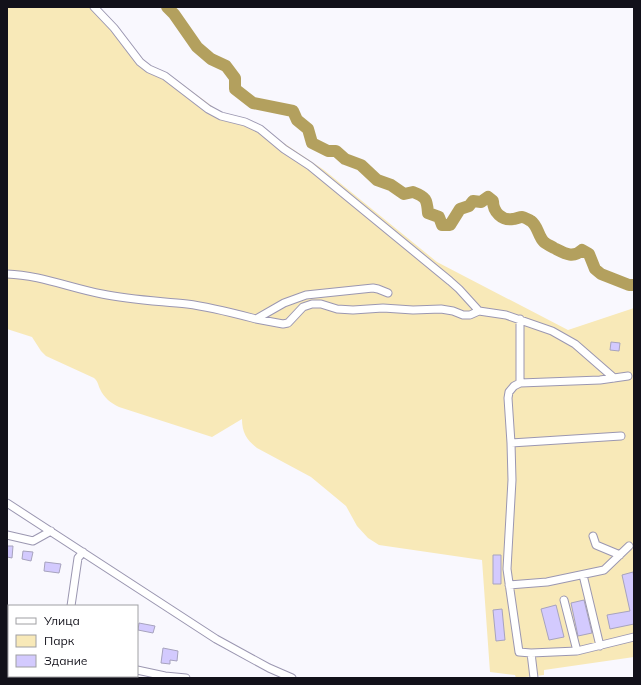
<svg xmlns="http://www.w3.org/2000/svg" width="641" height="685" font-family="Mulish,sans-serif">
<rect width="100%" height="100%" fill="#f9f8fe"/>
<!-- green -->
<path fill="#f8e9b8" d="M 7,7 L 99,7 L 148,65 L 170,75 L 220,112 L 248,119 L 324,170 L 437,262 L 568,330 L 634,308 L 634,657 L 544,670 L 544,675 L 516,678 L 515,675 L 490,672 L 482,560 L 379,545 L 368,538 L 357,526 L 346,506 L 311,477 L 257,448 C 247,440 242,433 242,419 L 212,437 L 119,407 C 111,403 104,398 100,389 C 98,385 98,381 94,378 L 46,356 L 41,351 L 32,337 L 7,329 Z"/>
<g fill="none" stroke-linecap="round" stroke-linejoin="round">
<!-- river -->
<path stroke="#b3a05e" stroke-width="12" d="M 167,7 L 174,14 L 197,47 L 211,59 L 226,66 L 235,78 L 235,89 L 253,103 L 293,111 L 297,120 L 308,129 L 312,143 L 328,151 L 336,151 L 345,159 L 361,165 L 377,180 L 391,185 L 404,194 L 413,192 C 426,197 427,199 428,213 L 439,217 L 442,225 L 450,225 L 460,209 L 469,206 L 473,201 L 481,202 L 488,197 L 493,201 C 493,212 502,221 513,219 C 516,219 519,217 522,217 C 524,217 529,220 531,221 C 538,226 538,236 544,242 C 546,244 551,246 554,248 C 564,253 573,259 582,250 L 589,254 L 595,269 L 601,274 L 629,285 L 634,285"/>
</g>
<!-- building -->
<path fill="#d3cafe" stroke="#a7a3be" d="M 611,342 L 620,343 L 619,351 L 610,350 Z
M 7,546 L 13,546 L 12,558 L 7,557 Z
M 23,551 L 33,552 L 31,561 L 22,559 Z
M 493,555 L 501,555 L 501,584 L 493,584 Z
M 45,562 L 61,564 L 59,573 L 44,571 Z
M 633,572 L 634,578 L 634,624 L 610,629 L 607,615 L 630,611 L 622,575 Z
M 584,600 L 592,633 L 578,636 L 571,603 Z
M 556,605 L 564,637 L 549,640 L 541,609 Z
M 502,609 L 505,640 L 496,641 L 493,610 Z
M 139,623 L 155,626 L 153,633 L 138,630 Z
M 163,648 L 178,651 L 177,661 L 170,660 L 170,664 L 161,663 Z"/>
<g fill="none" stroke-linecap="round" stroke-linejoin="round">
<!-- minor casing -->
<g stroke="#9b97b1" stroke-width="9">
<path id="minor" d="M 94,7 L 114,28 L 140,62 L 149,69 L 165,76 L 208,109 L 221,116 L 245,122 L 260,129 L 284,149 L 310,166 L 450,281 L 459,289 L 479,311
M 7,274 C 40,275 70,288 102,294 C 130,300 159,301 187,304 C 211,307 233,313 256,319 L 284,303 L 306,295 L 373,288 L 378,289 L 388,293
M 256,319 L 283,324 L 288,323 L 303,307 L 312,304 L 321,304 L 337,309 L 353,310 L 383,308 L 413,310 L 441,309 L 453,311 L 463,315 L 470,315 L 479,311 L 506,315 L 552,331 L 575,344 L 614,378
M 628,376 L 600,380 L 520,383 L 514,386 L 509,392 L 508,398 L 511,443 L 512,480 L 507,569 L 519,652 L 531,653 L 577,651 L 634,637
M 520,383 L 520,319
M 511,443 L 621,436
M 7,503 L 216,639 L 269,668 L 292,678
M 7,535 L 33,541 L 51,531
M 593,536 L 596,545 L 620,555
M 583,575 L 600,646
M 509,585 L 547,582 L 604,570 L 629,546
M 564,600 L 577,651
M 71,606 L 78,558 L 83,552
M 7,649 L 9,649
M 531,653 L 534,678
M 137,670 L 165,676 L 186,678
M 60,678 L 60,676"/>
</g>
<!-- minor -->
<use href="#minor" stroke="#fff" stroke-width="7"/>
</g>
<!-- border -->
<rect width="641" height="685" fill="none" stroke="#12111a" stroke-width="16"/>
<!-- legend -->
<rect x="8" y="605" width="130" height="72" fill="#ffffff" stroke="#a0a0a3"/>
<rect x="16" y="618" width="20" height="6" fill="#ffffff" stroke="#a0a0a3"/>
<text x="44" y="625" font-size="12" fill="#12111a">Улица</text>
<rect x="16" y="635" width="20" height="12" fill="#f8e9b8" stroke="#a0a0a3"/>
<text x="44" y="645" font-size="12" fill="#12111a">Парк</text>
<rect x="16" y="655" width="20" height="12" fill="#d3cafe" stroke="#a0a0a3"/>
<text x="44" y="665" font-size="12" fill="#12111a">Здание</text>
</svg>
